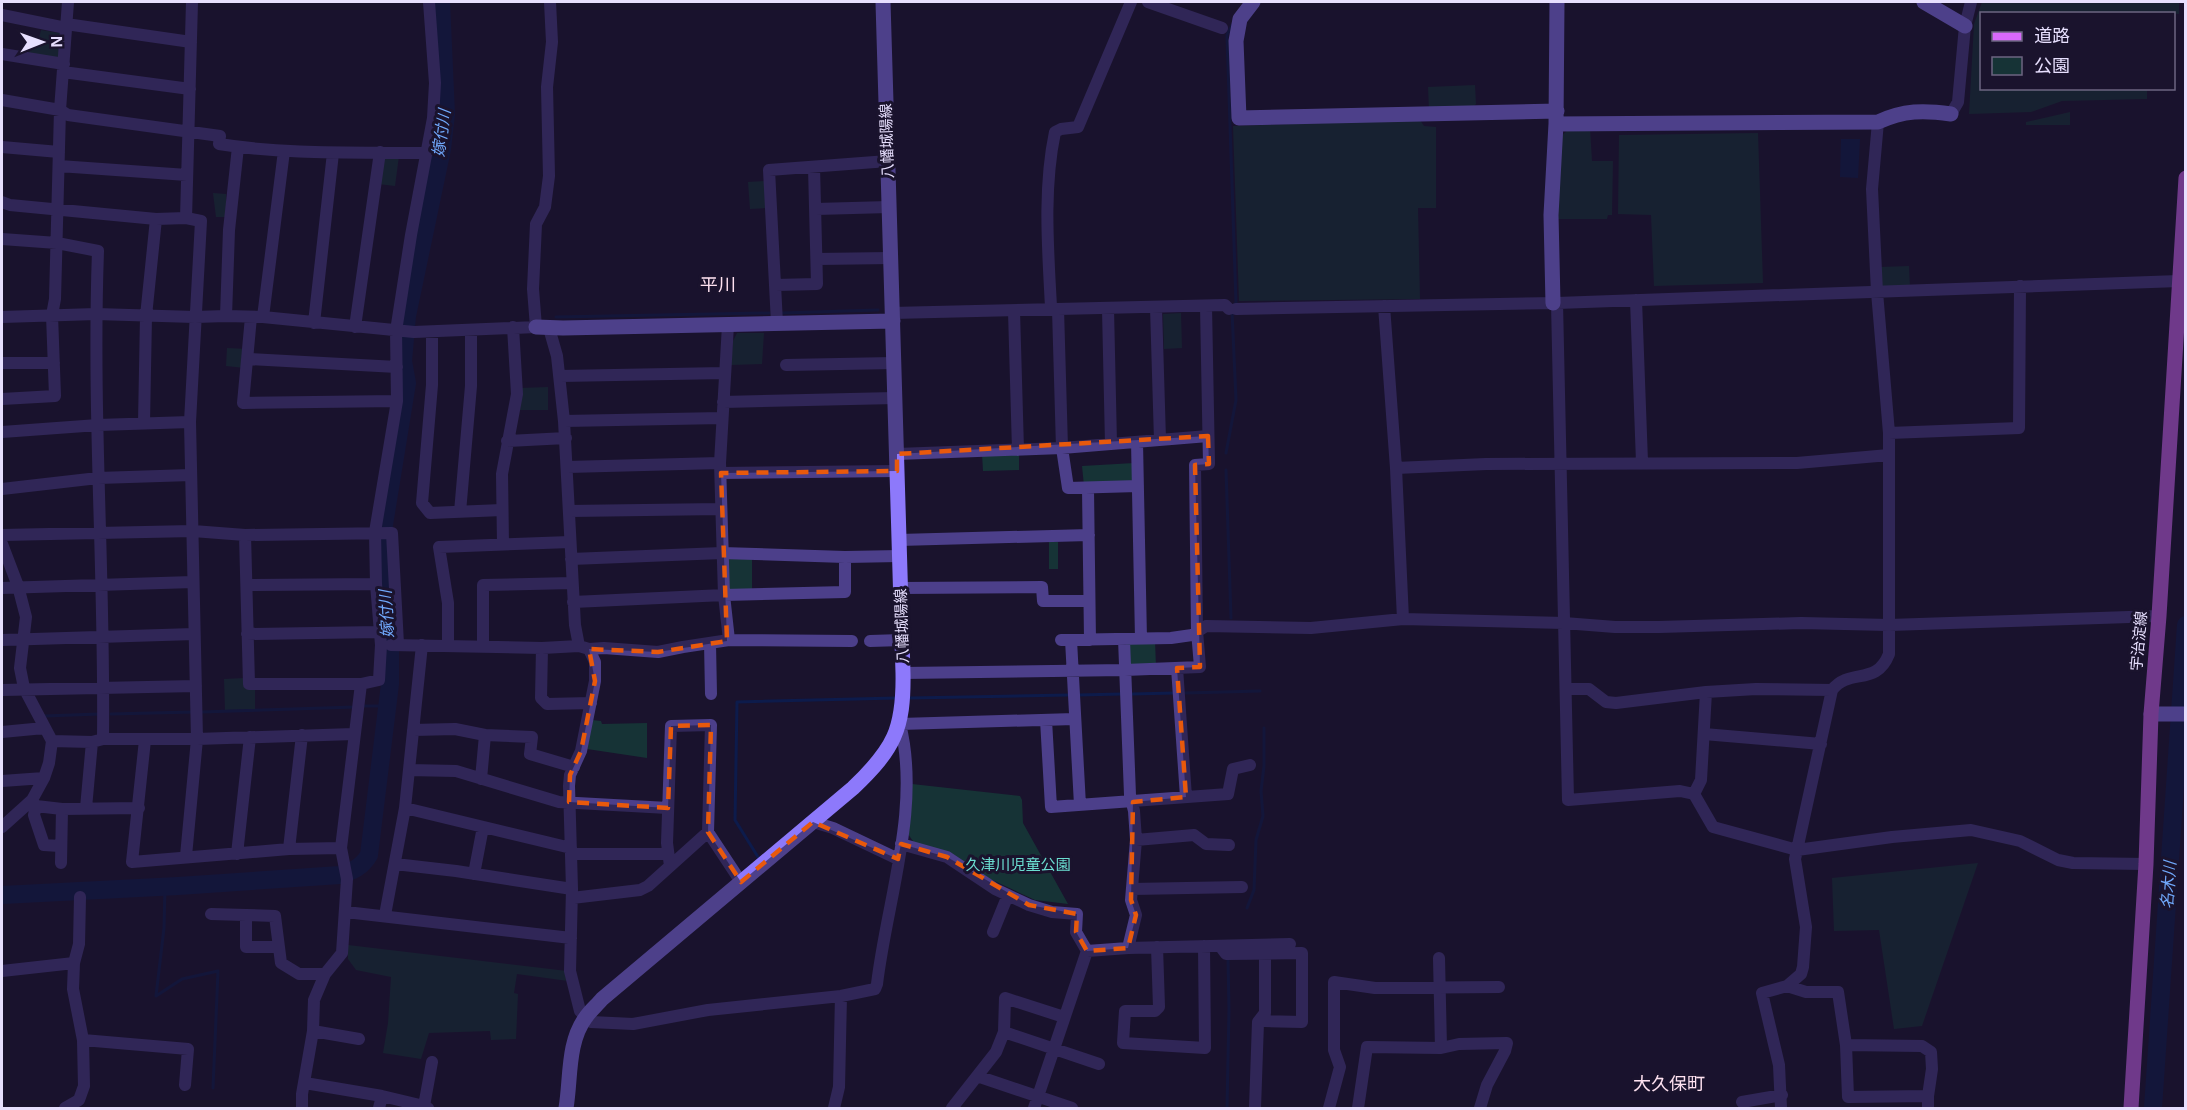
<svg xmlns="http://www.w3.org/2000/svg" width="2187" height="1110" font-family="Helvetica,'Noto Sans JP',sans-serif">
<rect width="100%" height="100%" fill="#1a132d"/>
<!-- green -->
<path fill="#163336" d="M 1982,2 L 2179,2 L 2179,14 L 2152,12 L 2151,14 L 1982,14 L 1982,88 L 2147,89 L 2147,99 L 2062,101 L 2031,112 L 1969,114 L 1974,24 Z
M 41,30 L 60,33 L 59,58 L 29,53 L 31,41 L 38,42 Z
M 1475,85 L 1476,104 L 1470,110 L 1429,110 L 1428,87 Z
M 2070,112 L 2070,125 L 2026,125 L 2026,122 Z
M 1420,120 L 1424,126 L 1436,127 L 1436,208 L 1418,208 L 1420,299 L 1239,301 L 1233,126 Z
M 1590,128 L 1592,161 L 1613,161 L 1612,215 L 1608,215 L 1607,219 L 1557,219 L 1561,136 L 1569,129 Z
M 1758,133 L 1763,283 L 1654,286 L 1651,215 L 1618,214 L 1619,135 Z
M 389,156 L 399,156 L 395,186 L 378,184 L 381,161 Z
M 765,181 L 767,208 L 750,209 L 748,182 Z
M 213,193 L 226,194 L 226,217 L 216,217 Z
M 1909,266 L 1910,288 L 1881,289 L 1880,267 Z
M 1181,313 L 1182,348 L 1164,349 L 1163,314 Z
M 737,333 L 764,333 L 762,364 L 731,365 L 733,341 Z
M 227,348 L 247,349 L 245,368 L 226,366 Z
M 548,387 L 548,410 L 517,410 L 520,388 Z
M 1019,453 L 1019,470 L 983,471 L 982,454 Z
M 1134,463 L 1134,479 L 1131,483 L 1084,486 L 1082,466 Z
M 1049,542 L 1058,542 L 1058,569 L 1049,569 Z
M 729,559 L 752,559 L 752,590 L 729,590 L 726,563 Z
M 1155,641 L 1156,666 L 1127,667 L 1126,643 Z
M 245,678 L 255,687 L 255,709 L 225,710 L 224,679 Z
M 592,720 L 601,721 L 602,724 L 647,723 L 647,758 L 587,749 Z
M 912,784 L 1020,796 L 1022,800 L 1023,823 L 1068,904 L 1035,900 L 915,844 L 908,834 Z
M 1978,863 L 1922,1026 L 1894,1029 L 1879,930 L 1834,931 L 1832,878 Z
M 348,945 L 567,971 L 568,981 L 517,974 L 514,993 L 518,994 L 516,1039 L 491,1040 L 490,1031 L 429,1033 L 421,1059 L 383,1053 L 388,1023 L 391,977 L 356,970 L 348,959 Z"/>
<!-- water -->
<path fill="#0d1b4b" d="M 1841,139 L 1860,139 L 1858,178 L 1840,177 Z"/>
<g fill="none" stroke-linecap="round" stroke-linejoin="round">
<!-- stream -->
<path stroke="#0d1b4b" stroke-width="3" d="M 1232,25 L 1227,35 L 1236,303 L 1234,305
M 782,313 L 878,310
M 556,317 L 769,313
M 1226,453 L 1236,400 L 1232,311
M 1226,470 L 1231,618
M 1185,693 L 1260,691
M 1132,694 L 1175,693
M 1078,695 L 1122,694
M 910,698 L 1068,695
M 364,706 L 388,706
M 201,712 L 355,707
M 111,714 L 193,712
M 45,716 L 99,714
M 758,857 L 735,820 L 737,702 L 896,698
M 165,887 L 164,928 L 156,996 L 182,979 L 218,971 L 213,1088
M 1247,908 L 1254,890 L 1256,840 L 1263,816 L 1261,791 L 1264,766 L 1264,728
M 1227,1108 L 1229,1010 L 1228,958"/>
<!-- river -->
<path stroke="#0d1b4b" stroke-width="18" d="M 2,895 L 178,886 L 340,875 C 353,871 362,867 369,855 L 390,684 L 390,631 L 382,537 L 407,383 L 403,361 L 407,316 L 442,149 L 446,114 L 441,2
M 2153,1108 L 2186,625"/>
<!-- street -->
<path stroke="#4c3f8a" stroke-width="12" d="M 1148,2 L 1222,28
M 2,15 L 66,28
M 66,24 L 191,42
M 2,54 L 64,64
M 63,72 L 190,89
M 2,100 L 60,110 L 68,115 L 220,136 L 219,144 C 288,155 357,152 427,153
M 1951,114 L 1958,102 L 1965,26 L 1971,2
M 2,147 L 59,152
M 59,166 L 187,175
M 2,202 L 10,205 L 156,219 L 186,218 L 192,2
M 816,209 L 889,207
M 2,239 L 57,243 L 98,251 C 92,414 105,576 103,739
M 817,259 L 891,258
M 775,285 L 817,284 L 814,167
M 1636,300 L 1642,462
M 1557,303 L 1568,800 L 1680,791 L 1694,794 L 1713,827 L 1797,850 L 1892,837 L 1971,830 L 2020,841 L 2058,860 L 2073,863 L 2146,864
M 1384,306 L 1396,468 L 1403,619
M 1051,307 C 1048,249 1043,189 1055,132 L 1061,129 L 1078,127 L 1131,2
M 1156,307 L 1160,440
M 1058,309 L 1062,448 L 1068,488 L 1138,486
M 1108,309 L 1111,444
M 1236,309 L 1557,303 L 2179,281
M 1014,311 L 1018,450
M 892,313 L 1225,305 L 1229,309
M 226,316 L 229,230 L 238,147
M 2,317 L 96,314 L 195,317 L 226,316 L 263,317 L 414,332 L 536,327 L 533,289 L 536,224 L 545,207 L 549,176 L 547,87 L 552,42 L 550,2
M 251,317 L 243,403 L 397,401
M 263,317 L 284,151
M 314,323 L 333,153
M 777,323 L 769,170 L 888,161
M 355,327 L 380,152
M 549,328 L 557,356 L 564,421 L 575,625 L 579,646 L 589,649 L 595,662 L 595,681 L 581,751 L 570,775 L 569,786 L 572,889 L 570,971 L 580,1011 L 591,1022 L 633,1024 L 708,1010 L 841,996 L 875,989 L 877,984 C 887,900 921,808 900,724 L 1074,719
M 432,332 L 432,385 L 422,503 L 430,513 L 502,510
M 249,359 L 397,367
M 2,363 L 54,363
M 786,365 L 894,363
M 560,376 L 725,373
M 2,399 L 55,396 L 52,315 L 55,299 L 60,110 L 68,2
M 723,402 L 895,398
M 564,421 L 722,418
M 144,423 L 146,316 L 156,219
M 2,432 L 98,425 L 190,422
M 1889,433 L 2019,428 L 2020,286
M 507,441 L 566,438
M 1137,442 L 1141,639
M 897,454 L 1062,448 L 1208,436
M 567,467 L 720,463
M 1396,468 L 1486,464 L 1797,463 L 1889,455
M 721,473 L 897,471
M 2,489 L 98,478 L 191,475
M 1088,489 L 1090,640
M 569,511 L 721,509
M 460,512 L 471,386 L 471,330
M 2,535 L 193,531 L 245,535 L 392,533 L 398,644
M 245,535 L 249,684 L 361,684
M 899,540 L 1089,535
M 2,544 L 18,586 L 26,617 L 20,668 L 24,688 L 52,741 L 49,763 L 44,778 L 32,800 L 2,827
M 503,544 L 502,474 L 517,394 L 513,327
M 571,559 L 722,553 L 845,557 L 900,556
M 248,585 L 376,584
M 2,588 L 193,582
M 900,588 L 1042,587 L 1043,601 L 1089,601
M 573,602 L 724,595 L 845,592 L 845,557
M 247,634 L 380,632
M 1124,639 L 1130,795 L 1134,811 L 1136,840 L 1131,900 L 1136,915 L 1128,948
M 2,640 L 194,634
M 729,640 L 852,641
M 1061,640 L 1171,638 L 1192,635 L 1206,626 L 1311,628 L 1403,619 L 1564,623 L 1615,627 L 1659,627 L 1801,623 L 1889,625 L 2159,616
M 1071,640 L 1080,805
M 870,641 L 902,640
M 710,643 L 711,694
M 391,645 L 542,648 L 579,646
M 448,645 L 448,603 L 439,547 L 570,542
M 483,647 L 483,585 L 572,583
M 542,648 L 541,698 L 547,704 L 591,703
M 589,649 L 604,648 L 658,652 L 683,647 L 729,640 L 724,595 L 720,463 L 728,325
M 1177,668 L 1186,797
M 903,673 L 1125,670 L 1200,667 L 1197,631 L 1195,465 L 1209,464 L 1206,306
M 1566,689 L 1589,689 L 1606,702 L 1616,703 L 1706,692 L 1756,689 L 1832,690
M 2,690 L 196,686
M 1046,720 L 1051,807 L 1228,794 L 1233,769 L 1250,765
M 413,730 L 455,729 L 485,735
M 2,732 L 44,728
M 1704,734 L 1821,744
M 145,740 L 132,862 L 289,849 L 341,848
M 52,741 L 92,742 L 103,739 L 197,739 L 354,734
M 409,770 L 456,771 L 559,802 L 668,808
M 481,779 L 485,735 L 532,737 L 530,754 L 574,767
M 2,781 L 44,778
M 1694,794 L 1701,780 L 1706,692
M 32,800 L 36,806 L 62,809 L 139,808
M 36,806 L 34,815 L 44,845 L 60,846
M 86,808 L 92,742
M 405,808 L 571,848
M 813,822 L 833,828 L 898,859
M 1136,840 L 1194,835 L 1206,844 L 1229,845
M 901,844 L 947,857 L 995,889 L 1029,905 L 1052,912 L 1077,914 L 1076,932 L 1087,951 L 1034,1108
M 289,849 L 302,735
M 237,854 L 250,737
M 571,854 L 667,854
M 186,856 L 197,739 L 190,422 L 201,221 L 186,218
M 61,863 L 62,809
M 395,864 L 456,871 L 572,889
M 670,866 L 667,843 L 671,726 L 711,725 L 708,832
M 474,874 L 483,827
M 1132,889 L 1242,887
M 572,898 L 640,890 L 648,886 L 708,832 L 741,882
M 346,912 L 571,938
M 211,914 L 246,915
M 385,915 L 405,808 L 422,645
M 993,932 L 1008,895
M 1220,946 L 1226,954 L 1302,953 L 1302,1022 L 1265,1021 L 1262,1018
M 277,947 L 246,947 L 246,915 L 275,916 L 281,963 L 299,974 L 325,974
M 1157,947 L 1159,1007 L 1155,1011 L 1125,1011 L 1123,1043 L 1205,1048 L 1204,946
M 1087,951 L 1128,948 L 1290,944
M 1439,958 L 1441,1048
M 2,971 L 74,963
M 1787,986 L 1806,992 L 1838,992 L 1846,1045 L 1848,1097 L 1928,1096 L 1928,1108
M 313,1031 L 359,1039
M 1004,1032 L 1099,1064
M 83,1040 L 188,1049 L 185,1085
M 1846,1045 L 1922,1046 L 1931,1052 L 1932,1069 L 1928,1096
M 977,1076 L 1072,1108
M 305,1083 L 382,1096 L 424,1106 L 428,1108
M 1742,1102 L 1782,1095
M 424,1106 L 432,1062
M 65,1108 L 79,1100 L 84,1086 L 83,1040 L 73,989 L 74,963 L 79,944 L 80,897
M 302,1108 L 302,1094 L 313,1031 L 314,1000 L 325,974 L 342,953 L 347,879 L 341,848 L 361,684 L 379,680 L 381,645 L 376,584 L 375,532 L 397,401 L 396,331 L 411,235 L 433,118 L 435,83 L 429,2
M 379,1108 L 382,1096
M 834,1108 L 839,1087 L 841,996
M 952,1108 L 996,1052 L 1004,1032 L 1005,998 L 1064,1017
M 1255,1108 L 1258,1022 L 1265,1013 L 1265,954
M 1329,1108 L 1340,1067 L 1334,1050 L 1334,982 L 1375,988 L 1499,987
M 1358,1108 L 1367,1047 L 1441,1048 L 1459,1044 L 1507,1043 L 1505,1051 L 1487,1085 L 1480,1108
M 1781,1108 L 1779,1065 L 1762,993 L 1787,986 L 1801,974 L 1803,967 L 1806,927 L 1795,859 L 1832,690 C 1850,667 1876,687 1889,654 L 1889,433 L 1877,292 L 1872,189 L 1878,122"/>
<!-- secondary -->
<path stroke="#8d79fb" stroke-width="15" d="M 1253,2 L 1240,19 L 1236,41 L 1239,118 L 1557,111
M 1924,2 L 1965,26
M 1556,124 L 1878,122 C 1904,110 1924,110 1951,114
M 1553,303 L 1551,215 L 1556,124 L 1557,2
M 536,327 L 563,328 L 893,321
M 2151,714 L 2186,714
M 566,1108 C 571,1079 567,1042 586,1017 C 590,1011 597,1005 602,999 L 853,788 C 894,749 904,729 903,673 L 883,2"/>
<!-- primary -->
<path stroke="#d869fb" stroke-width="15" d="M 2131,1108 L 2146,864 L 2151,714 L 2159,616 L 2186,178"/>
</g>
<!-- marked area -->
<path d="M0 0H2187V1110H0ZM 1208,436 L 1209,464 L 1195,465 L 1200,667 L 1177,668 L 1186,797 L 1133,802 L 1131,900 L 1136,915 L 1128,948 L 1087,951 L 1076,932 L 1077,914 L 1029,905 L 947,857 L 901,844 L 898,859 L 813,822 L 741,882 L 708,832 L 711,725 L 671,726 L 668,808 L 569,802 L 570,775 L 581,751 L 595,681 L 589,649 L 658,652 L 727,641 L 721,473 L 897,471 L 897,454 Z" fill="#1a132d" fill-opacity=".55" fill-rule="evenodd"/>
<path fill="none" stroke="#e8590c" stroke-width="4.5" stroke-dasharray="12 8" stroke-linejoin="round" d="M 1208,436 L 1209,464 L 1195,465 L 1200,667 L 1177,668 L 1186,797 L 1133,802 L 1131,900 L 1136,915 L 1128,948 L 1087,951 L 1076,932 L 1077,914 L 1029,905 L 947,857 L 901,844 L 898,859 L 813,822 L 741,882 L 708,832 L 711,725 L 671,726 L 668,808 L 569,802 L 570,775 L 581,751 L 595,681 L 589,649 L 658,652 L 727,641 L 721,473 L 897,471 L 897,454 Z"/>
<g text-anchor="middle" stroke-width="6" stroke-linejoin="round" paint-order="stroke">
<!-- street labels -->
<g font-size="15" fill="#e7dffe" stroke="#1a132d">
<text transform="translate(887 141) rotate(-92)" y="5">八幡城陽線</text>
<text transform="translate(902 626) rotate(-92)" y="5">八幡城陽線</text>
<text transform="translate(2139 641) rotate(-85)" y="5">宇治淀線</text>
</g>
<!-- park labels -->
<g font-size="15" fill="#6bded1" stroke="#1a132d">
<text x="1018" y="870">久津川児童公園</text>
</g>
<!-- water labels -->
<g font-size="16" font-style="italic" fill="#70a8fb" stroke="#1a132d">
<text transform="translate(441 133) rotate(-82)" y="6">嫁付川</text>
<text transform="translate(386 614) rotate(-93)" y="6">嫁付川</text>
<text transform="translate(2168 885) rotate(-86)" y="6">名木川</text>
</g>
<!-- quarter labels -->
<g font-size="18" fill="#fee1f0" stroke="#1a132d">
<text x="718" y="291">平川</text>
<text x="1669" y="1090">大久保町</text>
</g>
</g>
<!-- border -->
<rect width="2187" height="1110" fill="none" stroke="#e7dffe" stroke-width="6"/>
<!-- legend -->
<rect x="1980" y="12" width="195" height="78" fill="#1a132d" stroke="#6c6581" stroke-width="1.5"/>
<rect x="1992" y="32" width="30" height="9" fill="#d869fb" stroke="#6c6581" stroke-width="1.5"/>
<text x="2034" y="42" font-size="18" fill="#e7dffe">道路</text>
<rect x="1992" y="57" width="30" height="18" fill="#163336" stroke="#6c6581" stroke-width="1.5"/>
<text x="2034" y="72" font-size="18" fill="#e7dffe">公園</text>
<!-- north arrow -->
<g transform="translate(42 42) rotate(89)" stroke="#1a132d" stroke-width="4.5" paint-order="stroke">
<path d="M0-4.5L10 22L0 15L-10 22Z" fill="#e7dffe"/>
<text y="-9" font-size="16" font-weight="bold" text-anchor="middle" fill="#e7dffe">N</text>
</g>
</svg>
